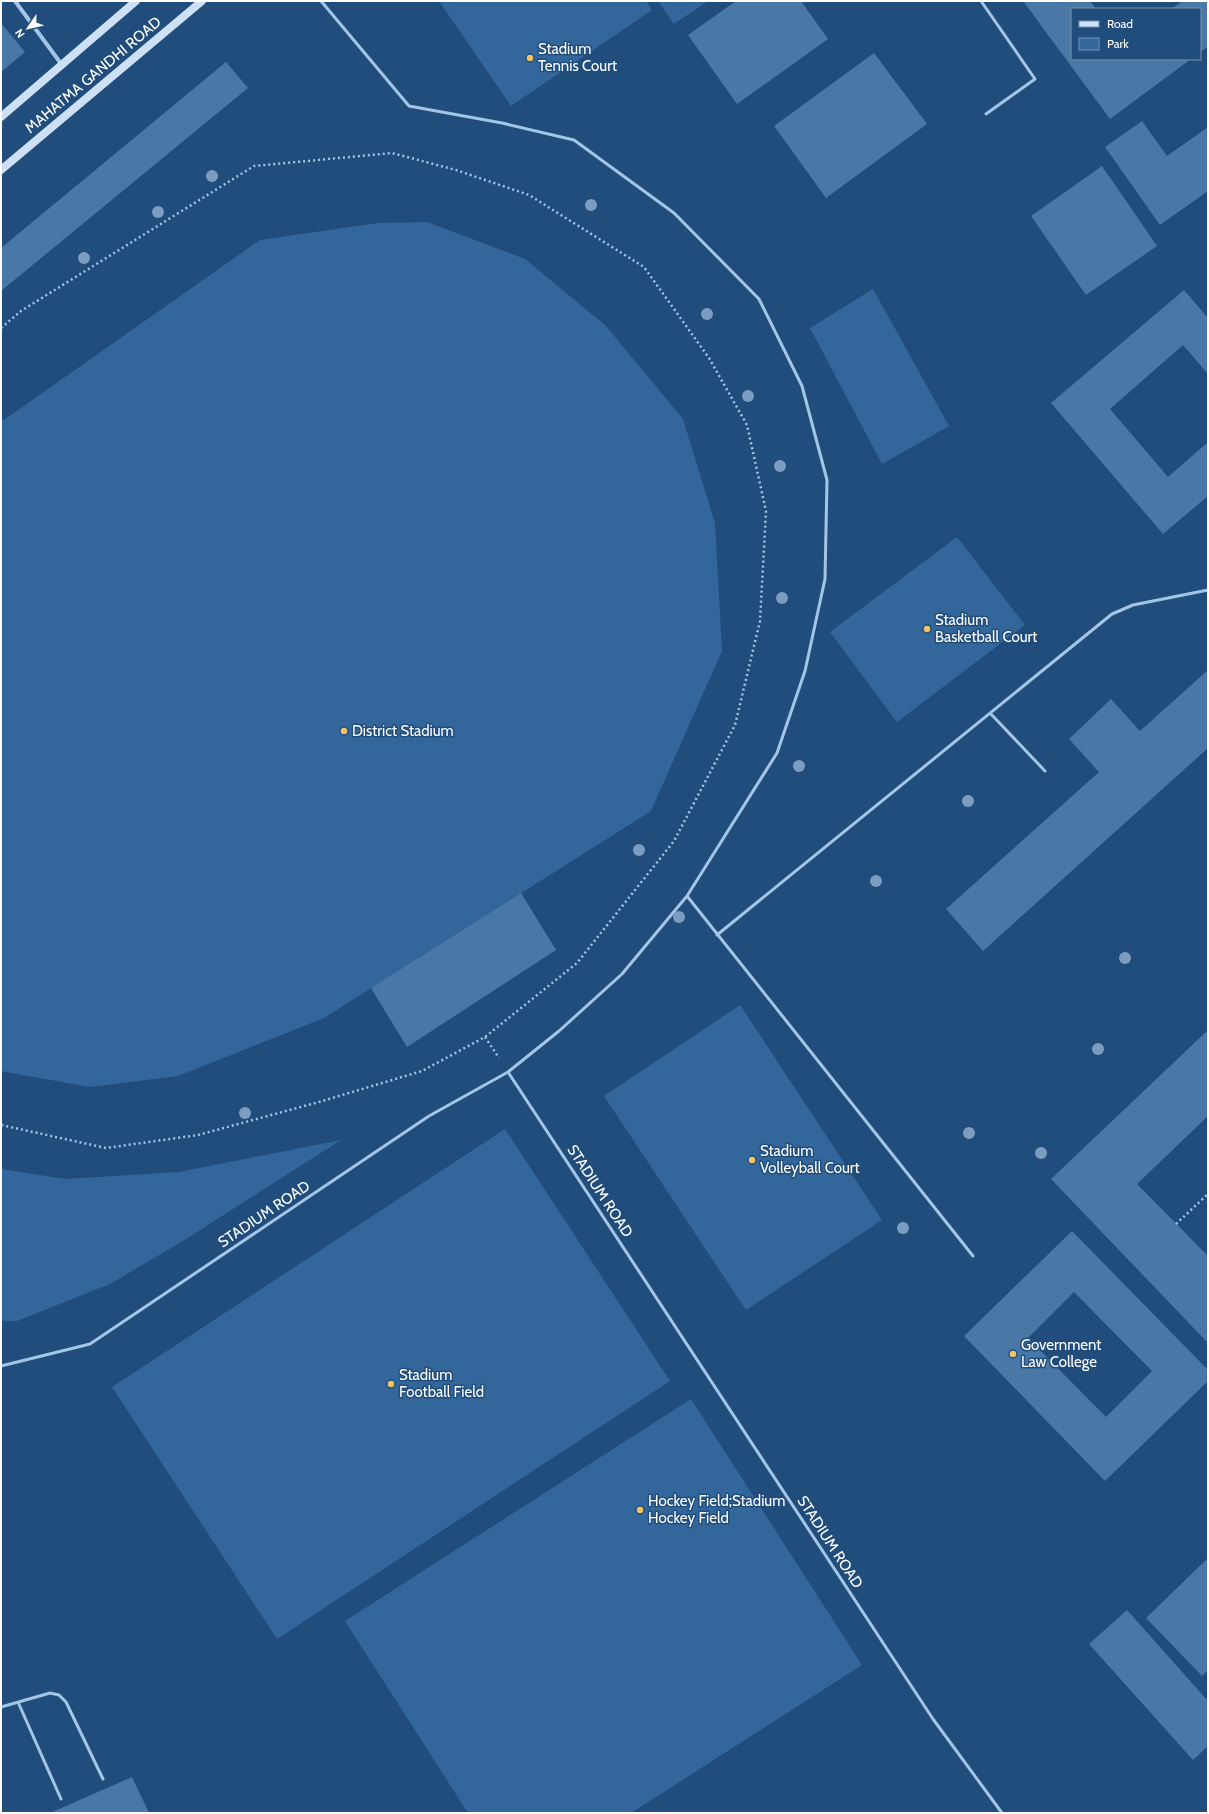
<svg xmlns="http://www.w3.org/2000/svg" width="1209" height="1814" font-family="Cabin,sans-serif">
<rect width="100%" height="100%" fill="#204d7c"/>
<!-- green -->
<path fill="#33679b" d="M 439,1 L 646,1 L 652,10 L 511,106 Z
M 658,1 L 708,1 L 674,24 Z
M 427,222 L 525,259 L 606,326 L 683,419 L 715,523 L 722,651 L 651,811 L 324,1018 L 178,1076 L 90,1087 L 1,1071 L 1,422 L 260,240 L 378,223 Z
M 873,289 L 949,426 L 882,464 L 810,328 Z
M 957,537 L 1025,625 L 897,722 L 830,632 Z
M 740,1005 L 882,1220 L 746,1310 L 604,1096 Z
M 505,1129 L 670,1381 L 277,1639 L 112,1387 Z
M 341,1140 L 183,1241 L 110,1284 L 17,1321 L 1,1321 L 1,1169 L 65,1179 L 179,1172 Z
M 691,1399 L 862,1665 L 631,1813 L 468,1813 L 345,1621 Z"/>
<!-- building -->
<path fill="#4977a6" fill-rule="evenodd" d="M 736,1 L 801,1 L 828,39 L 737,104 L 688,35 Z
M 1023,1 L 1090,1 L 1096,9 L 1072,9 L 1072,59 L 1191,59 L 1110,119 Z
M 1183,1 L 1208,1 L 1208,47 L 1200,52 L 1200,9 L 1171,9 Z
M 1,23 L 25,52 L 1,72 Z
M 874,53 L 927,124 L 826,198 L 774,126 Z
M 226,62 L 248,88 L 1,291 L 1,248 Z
M 1142,121 L 1167,156 L 1208,127 L 1208,191 L 1160,225 L 1105,147 Z
M 1102,166 L 1157,246 L 1086,295 L 1031,216 Z
M 1184,290 L 1208,318 L 1208,374 L 1183,345 L 1110,409 L 1168,477 L 1208,442 L 1208,496 L 1163,534 L 1051,403 Z
M 1208,670 L 1208,748 L 983,951 L 946,909 L 1099,772 L 1069,739 L 1111,699 L 1140,731 Z
M 521,893 L 556,950 L 407,1047 L 371,988 Z
M 1208,1030 L 1208,1116 L 1137,1184 L 1208,1256 L 1208,1343 L 1051,1179 Z
M 1072,1231 L 1208,1370 L 1208,1381 L 1105,1481 L 964,1336 ZM 1074,1292 L 1152,1371 L 1106,1417 L 1028,1338 Z
M 1208,1558 L 1208,1670 L 1202,1676 L 1146,1618 Z
M 1127,1610 L 1208,1701 L 1208,1746 L 1193,1760 L 1089,1644 Z
M 132,1777 L 149,1813 L 50,1813 Z"/>
<g fill="none" stroke-linecap="round" stroke-linejoin="round">
<!-- path -->
<path stroke="#a3c5e6" stroke-width="2.5" stroke-dasharray="2 3" stroke-linecap="butt" d="M 1,328 L 21,311 L 254,166 L 392,153 L 456,170 L 529,195 L 644,267 L 709,358 L 747,425 L 766,511 L 760,621 L 735,725 L 674,841 L 577,963 L 485,1037 L 422,1071 L 319,1102 L 198,1135 L 106,1148 L 1,1125
M 485,1037 L 499,1058
M 1176,1224 L 1208,1194"/>
<!-- lane -->
<path stroke="#a3c5e6" stroke-width="3" d="M 321,1 L 409,106 L 502,123 L 574,140 L 674,213 L 759,299 L 802,386 L 827,480 L 825,579 L 805,671 L 777,753 L 687,896 L 622,974 L 559,1031 L 508,1072
M 981,1 L 1035,79 L 986,114
M 990,713 L 1045,771
M 687,896 L 973,1256
M 717,935 L 1112,614 L 1133,605 L 1208,590
M 1,1366 L 90,1344 L 429,1116 L 508,1072 L 933,1719 L 1002,1813
M 18,1702 L 61,1799
M 1,1707 L 50,1693 L 59,1695 L 66,1702 L 103,1779"/>
<!-- street -->
<path stroke="#a3c5e6" stroke-width="4" d="M 15,1 L 62,65"/>
<!-- secondary -->
<path stroke="#cde0f5" stroke-width="8" d="M 1,117 L 136,1
M 1,170 L 202,1"/>
</g>
<!-- trees -->
<g fill="#7c9dbf">
<circle cx="212" cy="176" r="6"/>
<circle cx="591" cy="205" r="6"/>
<circle cx="158" cy="212" r="6"/>
<circle cx="84" cy="258" r="6"/>
<circle cx="707" cy="314" r="6"/>
<circle cx="748" cy="396" r="6"/>
<circle cx="780" cy="466" r="6"/>
<circle cx="782" cy="598" r="6"/>
<circle cx="799" cy="766" r="6"/>
<circle cx="968" cy="801" r="6"/>
<circle cx="639" cy="850" r="6"/>
<circle cx="876" cy="881" r="6"/>
<circle cx="679" cy="917" r="6"/>
<circle cx="1125" cy="958" r="6"/>
<circle cx="1098" cy="1049" r="6"/>
<circle cx="245" cy="1113" r="6"/>
<circle cx="969" cy="1133" r="6"/>
<circle cx="1041" cy="1153" r="6"/>
<circle cx="903" cy="1228" r="6"/>
</g>
<!-- markers -->
<g fill="#f4c464" stroke="#204d7c" stroke-width="1.5">
<circle cx="530" cy="58" r="4"/>
<circle cx="927" cy="629" r="4"/>
<circle cx="344" cy="731" r="4"/>
<circle cx="752" cy="1160" r="4"/>
<circle cx="1013" cy="1354" r="4"/>
<circle cx="391" cy="1384" r="4"/>
<circle cx="640" cy="1510" r="4"/>
</g>
<g text-anchor="middle" stroke-width="3" stroke-linejoin="round" paint-order="stroke">
<!-- poi labels -->
<g font-size="15" fill="#fff" stroke="#204d7c" text-anchor="start">
<text x="538" y="54">Stadium<tspan x="538" dy="17">Tennis Court</tspan></text>
<text x="935" y="625">Stadium<tspan x="935" dy="17">Basketball Court</tspan></text>
<text x="352" y="736">District Stadium</text>
<text x="760" y="1156">Stadium<tspan x="760" dy="17">Volleyball Court</tspan></text>
<text x="1021" y="1350">Government<tspan x="1021" dy="17">Law College</tspan></text>
<text x="399" y="1380">Stadium<tspan x="399" dy="17">Football Field</tspan></text>
<text x="648" y="1506">Hockey Field;Stadium<tspan x="648" dy="17">Hockey Field</tspan></text>
</g>
<!-- street labels -->
<g font-size="15" fill="#fff" stroke="#204d7c">
<text transform="translate(93 75) rotate(-40)" y="5">MAHATMA GANDHI ROAD</text>
<text transform="translate(600 1191) rotate(57)" y="5">STADIUM ROAD</text>
<text transform="translate(264 1214) rotate(-34)" y="5">STADIUM ROAD</text>
<text transform="translate(830 1542) rotate(57)" y="5">STADIUM ROAD</text>
</g>
</g>
<!-- border -->
<rect width="1209" height="1814" fill="none" stroke="#ffffff" stroke-width="4"/>
<!-- legend -->
<rect x="1071" y="8" width="130" height="52" fill="#204d7c" stroke="#7994b0"/>
<rect x="1079" y="21" width="20" height="6" fill="#cde0f5" stroke="#7994b0"/>
<text x="1107" y="28" font-size="12" fill="#ffffff">Road</text>
<rect x="1079" y="38" width="20" height="12" fill="#33679b" stroke="#7994b0"/>
<text x="1107" y="48" font-size="12" fill="#ffffff">Park</text>
<!-- north arrow -->
<g transform="translate(28 28) rotate(236)" stroke="#204d7c" stroke-width="3" paint-order="stroke">
<path d="M0-3L7 15L0 10L-7 15Z" fill="#ffffff"/>
<text y="-6" font-size="11" font-weight="bold" text-anchor="middle" fill="#ffffff">N</text>
</g>
</svg>
